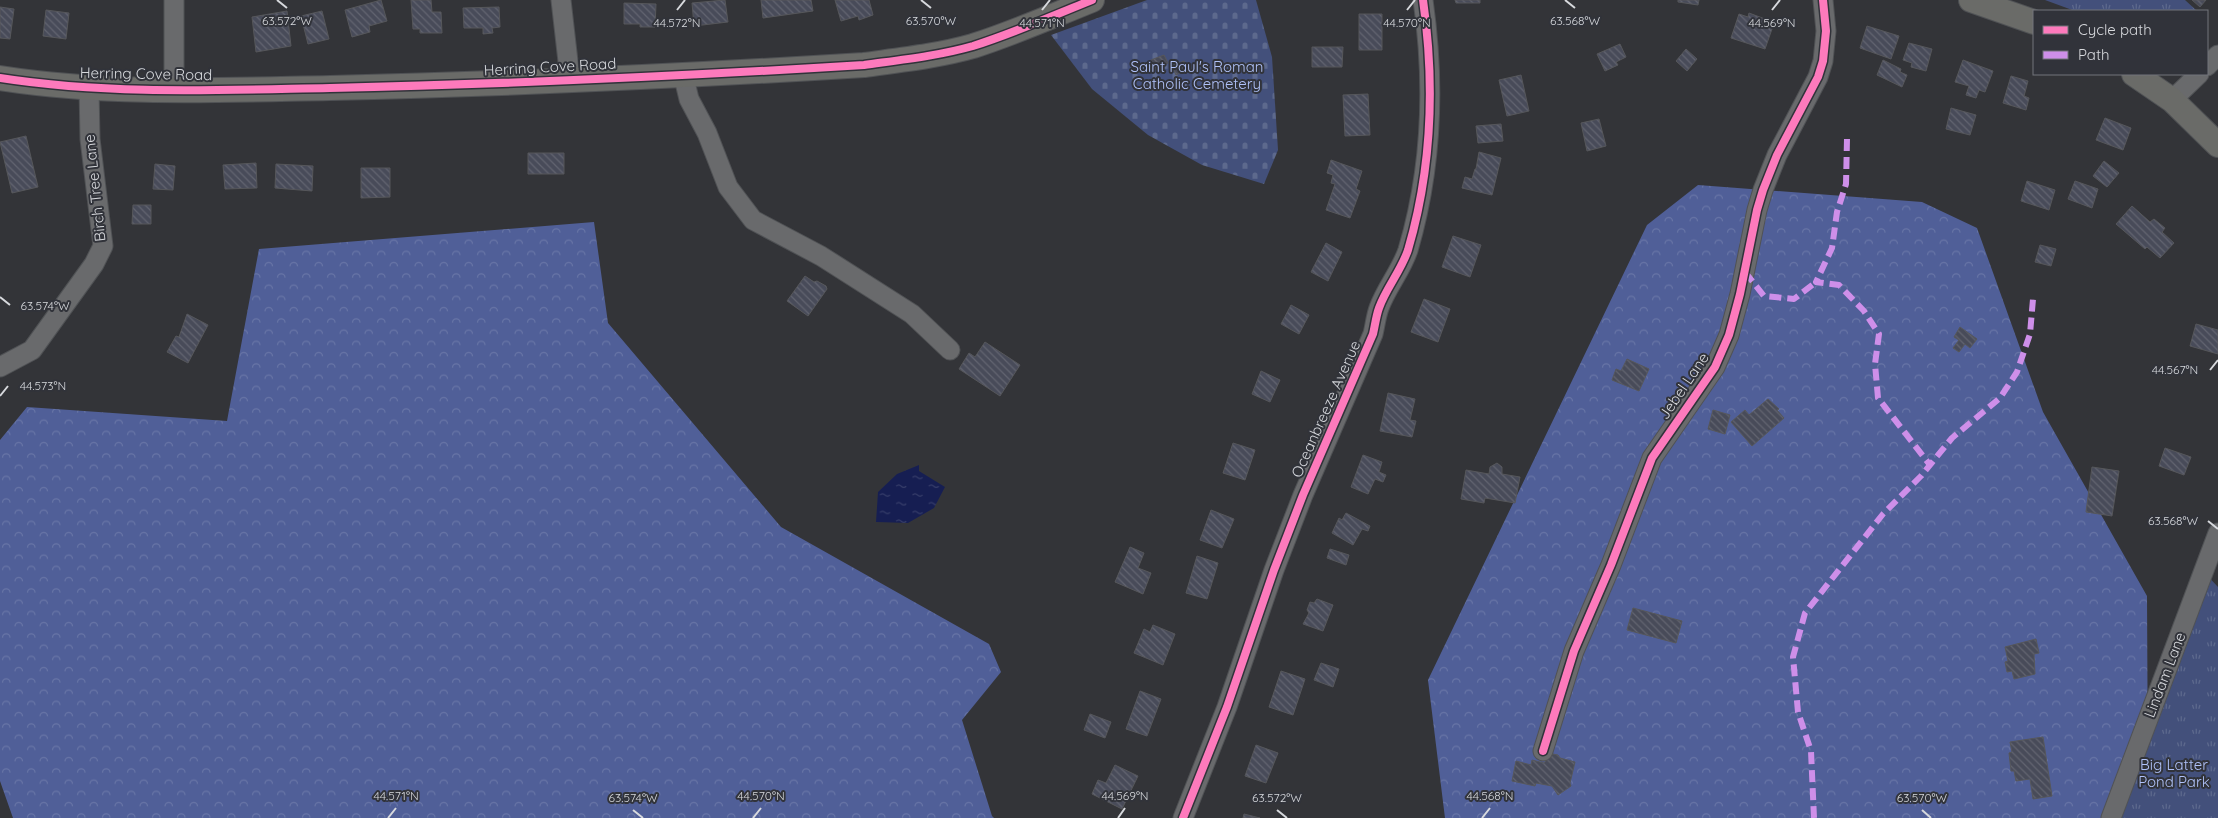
<svg xmlns="http://www.w3.org/2000/svg" width="2218" height="818" font-family="Quicksand,sans-serif">
<defs>
<pattern id="forest-crowns" width="20" height="18" patternUnits="userSpaceOnUse" patternTransform="scale(1.25)"><rect width="20" height="18" fill="#505f98"/><path d="M2 6a3 3 0 1 1 6 0M12 15a3 3 0 1 1 6 0" fill="none" stroke="#6875a6"/></pattern>
<pattern id="cemetery-stones" width="16" height="16" patternUnits="userSpaceOnUse" patternTransform="scale(1.25)"><rect width="16" height="16" fill="#43507b"/><path d="M2 7V4a2 2 0 0 1 4 0v3zM10 15v-3a2 2 0 0 1 4 0v3z" fill="#5d698d"/></pattern>
<pattern id="park-tufts" width="24" height="20" patternUnits="userSpaceOnUse" patternTransform="scale(1.25)"><rect width="24" height="20" fill="#43507b"/><path d="M3 7l-1-3M5 7V3M7 7l1-3M15 17l-1-3M17 17v-4M19 17l1-3" fill="none" stroke="#5d698d"/></pattern>
<pattern id="water-ripples" width="26" height="14" patternUnits="userSpaceOnUse" patternTransform="scale(1.25)"><rect width="26" height="14" fill="#161e52"/><path d="M2 4q2-2 4 0t4 0M15 11q2-2 4 0t4 0" fill="none" stroke="#373e6a"/></pattern>
<pattern id="building-back-hatch" width="6" height="6" patternUnits="userSpaceOnUse" patternTransform="scale(1.25)"><rect width="6" height="6" fill="#484b59"/><path d="M-1 5l2 2M0 0l6 6M5-1l2 2" fill="none" stroke="#626470"/></pattern>
</defs>
<rect width="100%" height="100%" fill="#333438"/>
<!-- forest -->
<path fill="url(#forest-crowns)" d="M 1698,185 L 1922,202 L 1977,228 L 2043,412 L 2147,596 L 2148,786 L 2164,818 L 1445,818 L 1428,680 L 1647,225 Z
M 594,222 L 608,323 L 781,527 L 989,644 L 1001,672 L 962,720 L 992,816 L 994,818 L 13,818 L 0,781 L 0,440 L 27,407 L 227,421 L 259,249 Z"/>
<!-- cemetery -->
<path fill="url(#cemetery-stones)" d="M 1147,0 L 1256,0 L 1272,57 L 1278,150 L 1264,184 L 1202,165 L 1148,135 L 1092,89 L 1051,35 Z"/>
<!-- park -->
<path fill="url(#park-tufts)" d="M 2045,0 L 2185,0 L 2197,11 L 2075,11 Z
M 2203,571 L 2218,587 L 2218,818 L 2111,818 Z"/>
<!-- water -->
<path fill="url(#water-ripples)" d="M 919,465 L 919,471 L 945,487 L 934,508 L 908,523 L 876,522 L 878,492 L 897,474 Z"/>
<!-- building -->
<path fill="url(#building-back-hatch)" stroke="#56575b" d="M 381,0 L 387,21 L 369,26 L 370,32 L 352,37 L 345,10 Z
M 411,0 L 431,0 L 432,12 L 441,12 L 442,33 L 420,33 L 420,29 L 413,29 Z
M 725,0 L 728,22 L 694,26 L 692,3 Z
M 761,0 L 811,0 L 813,11 L 763,18 Z
M 835,0 L 869,0 L 873,15 L 859,20 L 858,16 L 841,21 Z
M 1455,0 L 1480,0 L 1480,3 L 1456,3 Z
M 1678,0 L 1699,0 L 1698,5 L 1678,2 Z
M 2192,0 L 2206,0 L 2200,7 Z
M 624,3 L 656,4 L 655,27 L 640,27 L 640,24 L 624,24 Z
M 0,7 L 14,9 L 10,39 L 0,38 Z
M 499,7 L 500,27 L 492,28 L 493,33 L 483,34 L 483,28 L 464,28 L 463,8 Z
M 46,10 L 69,13 L 66,39 L 43,36 Z
M 287,11 L 291,46 L 256,52 L 252,17 Z
M 322,11 L 329,39 L 308,44 L 301,16 Z
M 1749,13 L 1765,19 L 1764,23 L 1773,26 L 1765,49 L 1731,38 L 1739,14 L 1748,17 Z
M 1359,14 L 1382,14 L 1382,50 L 1359,50 Z
M 1867,26 L 1899,36 L 1891,59 L 1860,48 Z
M 1909,43 L 1932,49 L 1926,71 L 1911,67 L 1912,63 L 1903,60 Z
M 1620,44 L 1626,57 L 1616,62 L 1618,65 L 1605,71 L 1597,54 Z
M 1312,47 L 1343,47 L 1342,67 L 1312,67 Z
M 1686,49 L 1697,59 L 1687,71 L 1676,61 Z
M 1164,55 L 1168,63 L 1155,69 L 1151,60 Z
M 1883,60 L 1901,69 L 1900,72 L 1907,75 L 1902,87 L 1877,75 Z
M 1963,60 L 1993,71 L 1985,92 L 1979,90 L 1976,98 L 1966,95 L 1969,86 L 1955,82 Z
M 1184,61 L 1188,69 L 1176,75 L 1172,66 Z
M 1521,75 L 1529,111 L 1507,116 L 1499,80 Z
M 2011,76 L 2028,81 L 2024,96 L 2029,98 L 2026,110 L 2003,103 Z
M 1368,94 L 1370,135 L 1345,136 L 1343,95 Z
M 1951,108 L 1976,115 L 1970,135 L 1946,129 Z
M 2105,118 L 2131,128 L 2123,150 L 2096,140 Z
M 1599,119 L 1606,146 L 1587,151 L 1581,123 Z
M 1501,124 L 1503,141 L 1478,143 L 1476,126 Z
M 26,136 L 38,187 L 12,193 L 0,142 Z
M 1479,152 L 1501,158 L 1492,195 L 1462,188 L 1465,177 L 1472,179 L 1475,169 L 1476,169 Z
M 528,153 L 564,153 L 564,174 L 528,174 Z
M 1331,160 L 1362,171 L 1356,189 L 1360,191 L 1350,218 L 1326,210 L 1335,184 L 1331,183 L 1333,175 L 1327,173 Z
M 2104,161 L 2119,173 L 2107,187 L 2093,176 Z
M 256,163 L 257,188 L 225,189 L 223,165 Z
M 155,164 L 175,166 L 173,190 L 153,189 Z
M 276,164 L 313,166 L 312,191 L 275,188 Z
M 361,168 L 390,168 L 390,197 L 361,198 Z
M 2027,181 L 2055,190 L 2049,210 L 2021,201 Z
M 2075,181 L 2098,189 L 2092,208 L 2068,199 Z
M 133,205 L 151,205 L 151,224 L 132,224 Z
M 2132,206 L 2150,222 L 2154,219 L 2165,228 L 2162,232 L 2174,243 L 2160,258 L 2147,247 L 2145,249 L 2116,224 Z
M 1453,236 L 1481,245 L 1470,277 L 1442,267 Z
M 1326,243 L 1342,252 L 1328,281 L 1311,272 Z
M 2040,245 L 2056,249 L 2051,266 L 2035,262 Z
M 805,276 L 814,282 L 817,281 L 826,286 L 827,289 L 808,316 L 787,301 Z
M 1424,299 L 1450,309 L 1438,342 L 1411,332 Z
M 1291,305 L 1309,315 L 1299,334 L 1281,324 Z
M 187,314 L 208,325 L 188,363 L 167,352 L 176,336 L 179,337 Z
M 2196,324 L 2218,330 L 2218,354 L 2190,346 Z
M 1960,327 L 1977,339 L 1970,348 L 1965,344 L 1959,352 L 1953,348 L 1959,340 L 1954,337 Z
M 985,342 L 1020,365 L 1000,396 L 959,369 L 969,353 L 975,357 Z
M 1627,359 L 1649,369 L 1639,391 L 1612,380 L 1616,369 L 1621,371 Z
M 1261,371 L 1280,380 L 1270,402 L 1252,394 Z
M 1388,393 L 1415,399 L 1410,420 L 1416,421 L 1412,437 L 1380,431 Z
M 1768,399 L 1779,409 L 1777,410 L 1784,418 L 1752,446 L 1731,422 L 1745,410 L 1749,415 Z
M 1713,410 L 1730,415 L 1725,434 L 1708,429 Z
M 1233,443 L 1255,450 L 1245,480 L 1223,473 Z
M 2165,448 L 2191,457 L 2184,475 L 2159,466 Z
M 1363,455 L 1382,462 L 1379,472 L 1386,475 L 1383,482 L 1375,479 L 1368,494 L 1351,487 Z
M 1497,463 L 1502,467 L 1502,474 L 1520,477 L 1515,503 L 1485,498 L 1484,503 L 1461,499 L 1466,470 L 1489,474 L 1490,467 Z
M 2092,467 L 2119,471 L 2112,516 L 2086,512 Z
M 1211,510 L 1234,519 L 1222,548 L 1200,540 Z
M 1346,513 L 1370,526 L 1368,531 L 1362,529 L 1353,545 L 1332,533 L 1339,518 L 1342,520 Z
M 1130,547 L 1144,553 L 1138,568 L 1151,573 L 1143,594 L 1115,582 Z
M 1330,549 L 1349,555 L 1346,565 L 1327,558 Z
M 1197,556 L 1218,563 L 1207,599 L 1186,593 Z
M 1317,599 L 1333,605 L 1323,631 L 1303,624 L 1309,613 L 1307,610 L 1310,602 L 1314,603 Z
M 1633,608 L 1682,621 L 1676,643 L 1627,630 Z
M 1153,625 L 1175,634 L 1163,665 L 1134,653 L 1144,629 L 1150,632 Z
M 2036,639 L 2039,653 L 2034,654 L 2035,674 L 2014,679 L 2012,671 L 2007,672 L 2005,662 L 2008,661 L 2005,647 Z
M 1321,663 L 1339,669 L 1333,687 L 1314,680 Z
M 1281,671 L 1305,679 L 1293,715 L 1269,707 Z
M 1140,691 L 1161,699 L 1147,736 L 1126,729 Z
M 1090,714 L 1111,722 L 1105,738 L 1084,730 Z
M 2043,737 L 2052,796 L 2033,799 L 2030,779 L 2016,781 L 2014,771 L 2011,771 L 2009,753 L 2012,752 L 2010,742 Z
M 1256,745 L 1278,753 L 1266,783 L 1245,776 Z
M 1553,754 L 1558,755 L 1560,758 L 1575,762 L 1570,783 L 1571,786 L 1558,795 L 1552,786 L 1536,783 L 1535,786 L 1512,781 L 1516,761 L 1531,765 L 1532,760 L 1544,763 Z
M 1115,765 L 1138,776 L 1122,809 L 1092,794 L 1098,780 L 1106,783 Z
M 1244,814 L 1260,818 L 1243,818 Z"/>
<g fill="none" stroke-linecap="round" stroke-linejoin="round">
<!-- minor casing -->
<g stroke="#505255" stroke-width="21">
<path id="minor" d="M 561,0 L 570,79
M 2207,66 L 2218,55
M 683,74 L 689,99 L 707,133 L 728,187 L 753,220 L 821,256 L 912,314 L 950,350
M 174,89 L 174,0
M 2172,100 L 2199,74
M 0,367 L 32,350 L 94,264 L 103,246 L 90,139 L 89,88
M 1543,751 L 1574,651 L 1611,565 L 1652,458 L 1715,367 L 1729,335 L 1740,294 L 1757,210 L 1763,190 L 1777,155 L 1818,77 L 1823,61 L 1826,31 L 1823,0
M 1183,818 L 1227,707 L 1274,570 L 1303,495 L 1373,334 C 1375,326 1376,316 1379,308 C 1386,288 1401,271 1408,250 C 1432,168 1435,84 1423,0
M 2111,818 L 2218,533"/>
</g>
<!-- major casing -->
<g stroke="#505255" stroke-width="26">
<path id="major" d="M 1971,0 L 2034,22
M 2134,74 L 2172,100 L 2218,145
M 0,78 C 109,95 220,90 330,88 C 508,84 686,76 864,65 C 900,60 938,56 973,46 C 1014,33 1052,16 1092,0"/>
</g>
<!-- minor -->
<use href="#minor" stroke="#696a6c" stroke-width="19"/>
<!-- major -->
<use href="#major" stroke="#6a6b68" stroke-width="24"/>
<!-- quiet -->
<path stroke="#ce8fe9" stroke-width="6" stroke-dasharray="12 6" stroke-linecap="butt" d="M 1847,139 L 1846,184 L 1837,212 L 1832,248 L 1816,282 L 1839,285 L 1864,311 L 1879,334 L 1875,364 L 1878,398 L 1930,465
M 1745,272 L 1764,296 L 1794,299 L 1816,282
M 1814,818 L 1811,751 L 1798,712 L 1793,657 L 1805,613 L 1883,514 L 1921,476 L 1952,438 L 2000,398 L 2017,372 L 2030,334 L 2033,299"/>
<!-- cycleway casing -->
<g stroke="#31333a" stroke-width="11">
<path id="cycleway" d="M 0,78 C 109,95 220,90 330,88 C 508,84 686,76 864,65 C 900,60 938,56 973,46 C 1014,33 1052,16 1092,0
M 1543,751 L 1574,651 L 1611,565 L 1652,458 L 1715,367 L 1729,335 L 1740,294 L 1757,210 L 1763,190 L 1777,155 L 1818,77 L 1823,61 L 1826,31 L 1823,0
M 1183,818 L 1227,707 L 1274,570 L 1303,495 L 1373,334 C 1375,326 1376,316 1379,308 C 1386,288 1401,271 1408,250 C 1432,168 1435,84 1423,0"/>
</g>
<!-- cycleway -->
<use href="#cycleway" stroke="#fd7abc" stroke-width="8"/>
</g>
<!-- ticks -->
<path fill="none" stroke="#d7d9dd" stroke-width="2" d="M 277,0 L 287,8M 921,0 L 931,8M 1565,0 L 1575,8M 677,10 L 685,0M 1042,10 L 1050,0M 1407,10 L 1415,0M 1772,10 L 1780,0M 0,297 L 10,305M 2210,370 L 2218,360M 0,396 L 8,386M 2208,521 L 2218,529M 633,810 L 643,818M 1277,810 L 1287,818M 1922,810 L 1931,818M 388,818 L 396,808M 753,818 L 761,808M 1118,818 L 1125,808M 1482,818 L 1490,808"/>
<g text-anchor="middle" stroke-width="4" stroke-linejoin="round" paint-order="stroke">
<!-- street labels -->
<g font-size="15" fill="#d7d9dd" stroke="#31333a">
<text transform="translate(550 67) rotate(-3)" y="5">Herring Cove Road</text>
<text transform="translate(146 74) rotate(1)" y="5">Herring Cove Road</text>
<text transform="translate(95 188) rotate(-96)" y="5">Birch Tree Lane</text>
<text transform="translate(1684 386) rotate(-56)" y="5">Jebel Lane</text>
<text transform="translate(1326 409) rotate(-66)" y="5">Oceanbreeze Avenue</text>
<text transform="translate(2165 675) rotate(-69)" y="5">Lindam Lane</text>
</g>
<!-- park labels -->
<g font-size="15" fill="#b0c2f9" stroke="#31333a">
<text x="1197" y="72">Saint Paul's Roman<tspan x="1197" dy="17">Catholic Cemetery</tspan></text>
<text x="2174" y="770">Big Latter<tspan x="2174" dy="17">Pond Park</tspan></text>
</g>
</g>
<g font-size="12" text-anchor="middle" fill="#d7d9dd" stroke="#31333a" stroke-width="4" stroke-linejoin="round" paint-order="stroke">
<text x="287" y="25">63.572°W</text>
<text x="931" y="25">63.570°W</text>
<text x="1575" y="25">63.568°W</text>
<text x="677" y="27">44.572°N</text>
<text x="1042" y="27">44.571°N</text>
<text x="1407" y="27">44.570°N</text>
<text x="1772" y="27">44.569°N</text>
<text x="45" y="310">63.574°W</text>
<text x="2175" y="374">44.567°N</text>
<text x="43" y="390">44.573°N</text>
<text x="2173" y="525">63.568°W</text>
<text x="396" y="800">44.571°N</text>
<text x="761" y="800">44.570°N</text>
<text x="1125" y="800">44.569°N</text>
<text x="1490" y="800">44.568°N</text>
<text x="633" y="802">63.574°W</text>
<text x="1277" y="802">63.572°W</text>
<text x="1922" y="802">63.570°W</text>
</g>
<!-- legend -->
<rect x="2033" y="10" width="175" height="65" fill="#31333a" stroke="#73757b"/>
<rect x="2043" y="26" width="25" height="8" fill="#fd7abc" stroke="#73757b"/>
<text x="2078" y="35" font-size="15" fill="#d7d9dd">Cycle path</text>
<rect x="2043" y="51" width="25" height="8" fill="#ce8fe9" stroke="#73757b"/>
<text x="2078" y="60" font-size="15" fill="#d7d9dd">Path</text>
</svg>
